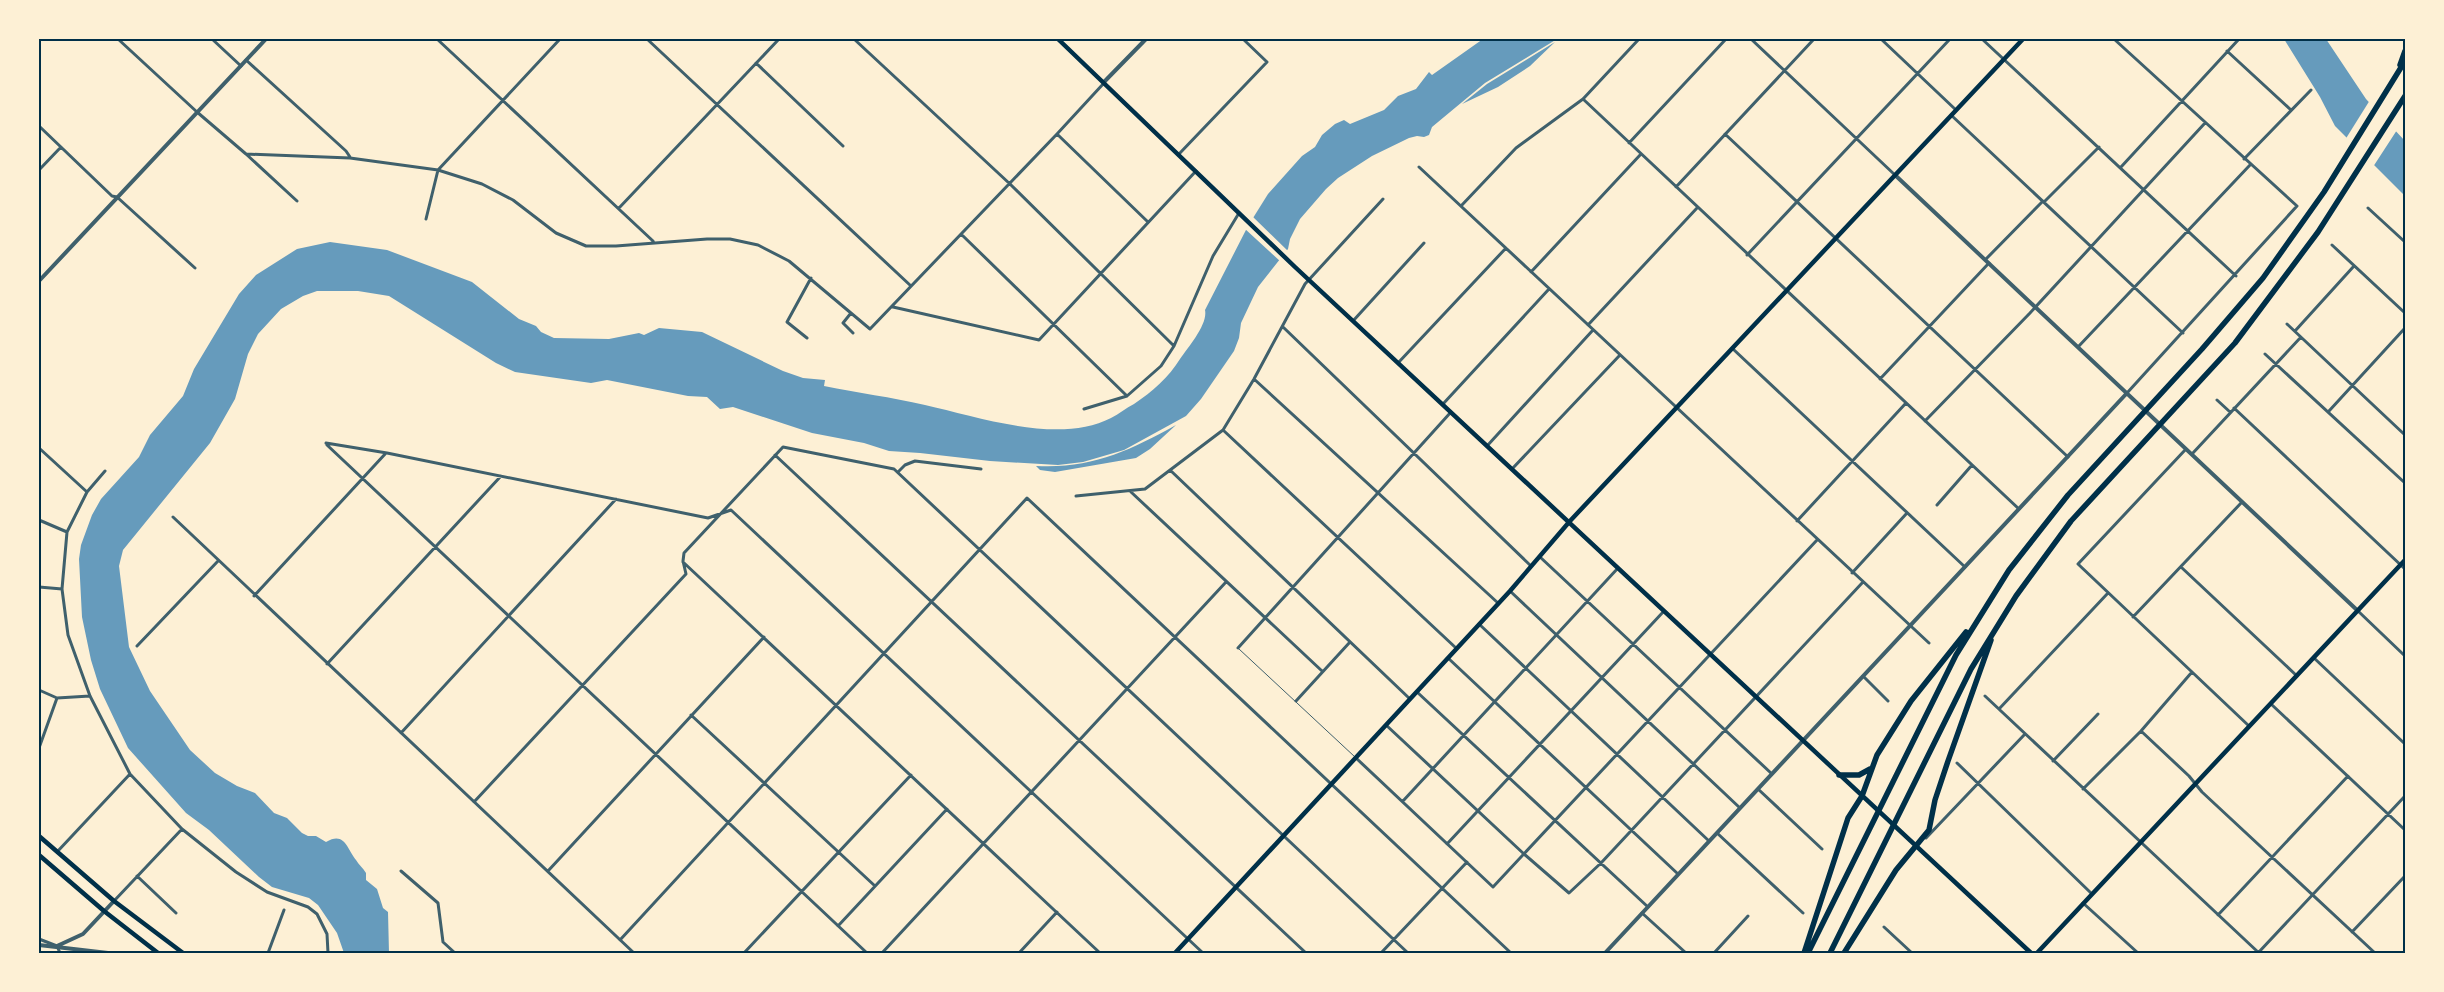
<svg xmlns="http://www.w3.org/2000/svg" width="2444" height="992" font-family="'Crimson Pro',serif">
<rect width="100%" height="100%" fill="#fdf0d5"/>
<!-- water -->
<path fill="#669bbc" d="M 1483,39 L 1557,39 L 1485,83 L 1432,127 L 1429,135 L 1424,137 L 1417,136 L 1409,138 L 1372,156 L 1338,178 L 1326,189 L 1300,219 L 1290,239 L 1288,249 L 1258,287 L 1241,323 L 1239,338 L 1234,351 L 1201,399 L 1186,416 L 1124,450 L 1083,462 L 1058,465 L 990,461 L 920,453 L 889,451 L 864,443 L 812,433 L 733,407 L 720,409 L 707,397 L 688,396 L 607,380 L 591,383 L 515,372 L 496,363 L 389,296 L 358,291 L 317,291 L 303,296 L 281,309 L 258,334 L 248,354 L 235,399 L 210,443 L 123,550 L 119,566 L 129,647 L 150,691 L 190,750 L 215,773 L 237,786 L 255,793 L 274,813 L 287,818 L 302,833 L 308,836 L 316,836 L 326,842 C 345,831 347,849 356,860 C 359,865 363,868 366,873 L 366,880 L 377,889 L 383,908 L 388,912 L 389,953 L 344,953 L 337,933 L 318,905 L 309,898 L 272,887 L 259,877 L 209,830 L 186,813 L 128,748 L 100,689 L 91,660 L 82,617 L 79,559 L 81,545 L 92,515 L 101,499 L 139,457 L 150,435 L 183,396 L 194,369 L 239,294 L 256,275 L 297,249 L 330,242 L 387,250 L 472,282 L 519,319 L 536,326 L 541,332 L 554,338 L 609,339 L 639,333 L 644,335 L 659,328 L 702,332 L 783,371 L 803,378 L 825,380 L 824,386 C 858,393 891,397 925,405 C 979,417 1059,445 1111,418 C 1119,414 1126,408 1134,404 C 1152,392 1169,377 1180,359 C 1189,346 1208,324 1205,310 L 1248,226 L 1268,194 L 1302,156 L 1315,147 L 1322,135 L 1335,124 L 1344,120 L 1350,124 L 1384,110 L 1398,96 L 1416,89 L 1429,72 L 1432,75 Z
M 2284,39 L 2326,39 L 2366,99 L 2405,141 L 2405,196 L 2335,126 L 2320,97 Z
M 1555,42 L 1530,66 L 1498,87 L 1462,104 L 1487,84 Z
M 1176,425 L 1150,449 L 1136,458 L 1055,472 L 1040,470 L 1036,466 C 1091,469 1129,451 1176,425 Z"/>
<!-- pier -->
<path fill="#fdf0d5" d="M 2370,100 L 2397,130 L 2371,170 L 2364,164 L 2365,160 L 2345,140 Z
M 1252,216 L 1289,252 L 1281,262 L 1244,228 Z"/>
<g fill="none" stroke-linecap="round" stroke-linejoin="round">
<!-- service -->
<path stroke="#3f606c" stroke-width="1" d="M 1239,649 L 1355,757"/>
<!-- minor -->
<path stroke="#3f606c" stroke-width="3" d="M 118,39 L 197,112 L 246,154 L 350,158 L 438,170 L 482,184 L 513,200 L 556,233 L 586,246 L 616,246 L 707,239 L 730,239 L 758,245 L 789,261 L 870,329 L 1057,134 L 1104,83
M 212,39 L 241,66
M 437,39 L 653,241
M 647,39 L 911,286
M 854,39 L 1010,184 L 1174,346
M 1751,39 L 1895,175
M 1881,39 L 1956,110
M 1982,39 L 2236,276
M 2114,39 L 2297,206 L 2127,393
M 2227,51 L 2291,110
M 246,60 L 346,151 L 350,157
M 756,63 L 843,146
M 1583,99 L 2019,509
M 1951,115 L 2183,333
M 39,126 L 112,196 L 117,197 L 195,268
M 1057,134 L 1148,222
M 1725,134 L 2068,457
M 1629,143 L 1726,39
M 246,154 L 297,201
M 1179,154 L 1267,62 L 1243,39
M 2244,159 L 2311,90
M 1419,167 L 1929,643
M 2121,167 L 2239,39
M 39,170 L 61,147
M 1676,187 L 1814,39
M 2044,202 L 2099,147
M 1461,206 L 1516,148 L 1583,99 L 1639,39
M 619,208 L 779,39
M 2368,208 L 2405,242
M 426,219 L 438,170 L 560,39
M 961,234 L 1127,396
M 2332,245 L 2405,313
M 1747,255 L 1950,39
M 1986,259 L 2043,201
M 1531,272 L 1641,154
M 893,307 L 1039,340 L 1196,171
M 851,313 L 843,323 L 853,333
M 1353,321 L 1424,243
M 2287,324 L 2405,435
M 1588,325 L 1697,208
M 1283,327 L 1531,566
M 2295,331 L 2354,266
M 807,338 L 787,322 L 811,278
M 2078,347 L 2250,165
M 1733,349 L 1965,567
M 2265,354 L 2405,483
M 1398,363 L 1506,248
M 1254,379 L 1498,603
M 1880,379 L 1989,263
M 2217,400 L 2230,412
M 1443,404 L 1549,289
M 2234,408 L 2405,569
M 1084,409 L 1127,396 L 1161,366 L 1174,346 L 1213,256 L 1239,213
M 2329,411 L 2405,328
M 1925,421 L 2030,313 L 2205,123
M 1223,430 L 1456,648
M 326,443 L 387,453 L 708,518 L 731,510 L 1203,953
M 327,445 L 867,953
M 1487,446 L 1593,330
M 39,448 L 87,492
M 2186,449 L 2078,564 L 2249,726
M 2192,454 L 2301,337
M 775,455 L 1306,953
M 1512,469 L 1620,355
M 1170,470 L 1410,699
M 105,471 L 87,492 L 67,532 L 62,589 L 68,635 L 90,696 L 130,774 L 182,829 L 236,872 L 267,892 L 308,907 L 317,914 L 327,934 L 328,953
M 898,472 L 905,465 L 915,461 L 981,469
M 1131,492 L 1322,671
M 1076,496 L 1145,489 L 1223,430 L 1254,379 L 1305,284 L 1383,199
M 1937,505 L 1972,465
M 173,517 L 634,953
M 39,520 L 67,532
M 1797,521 L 1906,403
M 1540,557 L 1772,774
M 683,562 L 1100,953
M 2181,567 L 2297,676
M 1852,573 L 1907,513
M 39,587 L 62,589
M 1510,591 L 1740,808
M 254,596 L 386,453
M 2358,611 L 2405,656
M 2133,617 L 2242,502
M 1479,624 L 1709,841
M 137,646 L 218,561
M 1238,648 L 1451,412
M 1448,658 L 1678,874
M 2314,658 L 2405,744
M 327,664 L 501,476
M 1863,676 L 1888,701
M 39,690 L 57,698 L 90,696
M 1417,692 L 1648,907
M 1985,696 L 2259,953
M 1296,701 L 1350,642
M 2271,704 L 2405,830
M 1999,709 L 2108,593
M 691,715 L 875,886
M 1386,725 L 1524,854 L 1569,893 L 1601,863 L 1863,582
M 2141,731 L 2189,776 L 2202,792 L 2375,953
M 401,733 L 616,499
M 39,748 L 57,698
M 1356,758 L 1493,887 L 1817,540
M 2053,761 L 2098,714
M 1957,763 L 2092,894
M 1758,789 L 1822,849
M 2083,789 L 2141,731 L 2192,672
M 1403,801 L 1618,568
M 474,802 L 686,574 L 683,561 L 684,553 L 783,447 L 894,469 L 1408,953
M 1717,833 L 1803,913
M 1926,838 L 2025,734
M 1447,844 L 1664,611
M 57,852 L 130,774
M 401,871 L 438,903 L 443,942 L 455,953
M 548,871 L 764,637
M 137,876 L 176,913
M 114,901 L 182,829
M 2083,903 L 2138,953
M 1642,913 L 1686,953
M 2218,915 L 2348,776
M 838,926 L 947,809
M 1884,927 L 1912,953
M 2352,932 L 2405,876
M 39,939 L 57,946 L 60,953
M 620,940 L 1027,498 L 1511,953
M 268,953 L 284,910
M 744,953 L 911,775
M 882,953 L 1226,582
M 1019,953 L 1057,912
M 1381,953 L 1467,862
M 1714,953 L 1748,916
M 2258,953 L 2405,796"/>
<!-- tertiary -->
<path stroke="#3f606c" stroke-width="4" d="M 1104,82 L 1146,39
M 1895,175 L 2358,611
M 39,281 L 266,39
M 39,945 L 108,953
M 57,946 L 83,934 L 114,901
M 1605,953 L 2127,393"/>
<!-- secondary -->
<path stroke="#003049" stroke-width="4.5" d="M 1058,39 L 1295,267 L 2031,953"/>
<!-- primary -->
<path stroke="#003049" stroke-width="4.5" d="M 39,836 L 114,901 L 183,953
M 39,855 L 104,911 L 158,953
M 1175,953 L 1510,591 L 1570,521 L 2023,39
M 2037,953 L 2405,560"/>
<!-- motorway -->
<path stroke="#003049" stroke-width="5.5" d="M 2400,65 L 2405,51
M 1839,775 L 1859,775 L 1870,769
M 1804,953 L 1848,818 L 1862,796 L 1877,755 L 1911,701 L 1966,632
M 1808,953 L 1956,655 L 2009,570 L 2068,495 L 2202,349 L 2263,278 L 2324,192 L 2405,61
M 1830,953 L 1971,669 L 2016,596 L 2071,521 L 2235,343 L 2318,232 L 2405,96
M 1844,953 L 1896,870 L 1929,830 L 1935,800 L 1948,761 L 1991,640"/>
</g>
<!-- border -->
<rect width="2444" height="992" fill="none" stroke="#fdf0d5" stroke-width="80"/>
<rect x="40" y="40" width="2364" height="912" fill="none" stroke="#003049" stroke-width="2"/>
</svg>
